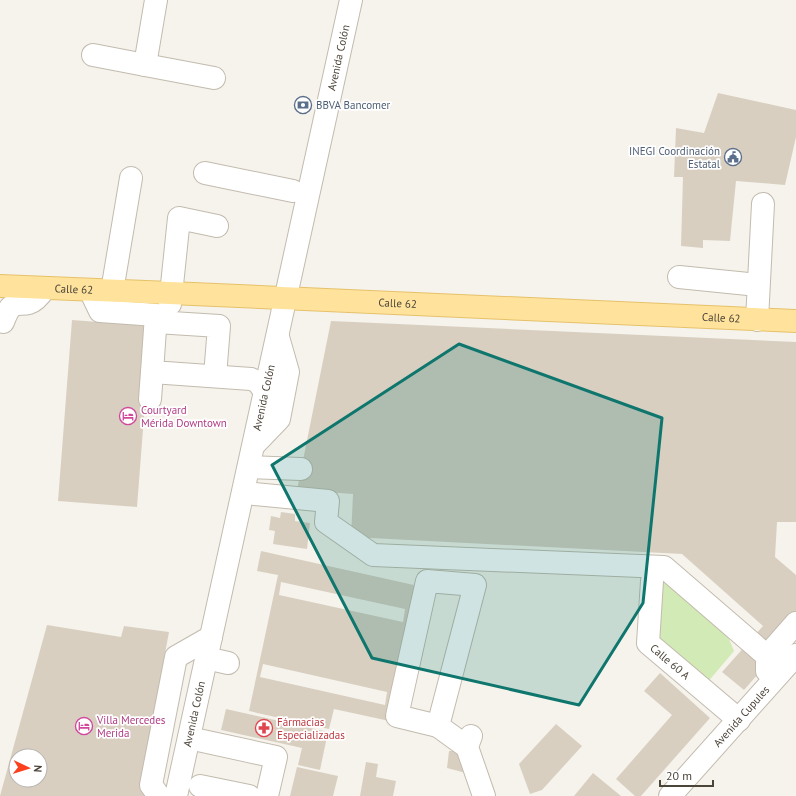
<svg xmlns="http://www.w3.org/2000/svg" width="796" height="796" font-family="'PT Sans',sans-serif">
<rect width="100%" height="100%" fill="#f6f3ec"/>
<!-- green -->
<path fill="#d2eab5" d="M 652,581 L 672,581 L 729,639 L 734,651 L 701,690 L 648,643 Z"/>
<!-- building -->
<path fill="#d8cfc1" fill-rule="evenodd" d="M 718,93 L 796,110 L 796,137 L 785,185 L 736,181 L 730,241 L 703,240 L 703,248 L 681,246 L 683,177 L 674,177 L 676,128 L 704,133 Z
M 72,320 L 151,326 L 137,507 L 58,501 Z
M 331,321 L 796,342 L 796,522 L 777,522 L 775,557 L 796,575 L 796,631 L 744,690 L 722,672 L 763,626 L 682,554 L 351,537 L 353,494 L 297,490 Z
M 281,512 L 295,514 L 295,521 L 310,523 L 307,549 L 273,544 L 275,531 L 269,530 L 271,516 L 280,518 Z
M 261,551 L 423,587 L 394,722 L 334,709 L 329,729 L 249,711 L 278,575 L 257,571 ZM 281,582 L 405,609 L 403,622 L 279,595 ZM 263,664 L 387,692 L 385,705 L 260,677 Z
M 47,625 L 121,637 L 124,626 L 169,632 L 163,664 L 167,667 L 147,796 L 0,796 ZM 16,756 L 40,756 L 40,780 L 16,780 Z
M 660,673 L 710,718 L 641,796 L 635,796 L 616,779 L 672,715 L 644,691 Z
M 226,709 L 328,732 L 320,770 L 298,765 L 302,748 L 221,730 Z
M 556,724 L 582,746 L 542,790 L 530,794 L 519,764 Z
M 449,751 L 461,751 L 466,773 L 447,768 Z
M 366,762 L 378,764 L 376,777 L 396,781 L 393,796 L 360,796 Z
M 297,767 L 338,776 L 333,796 L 290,796 Z
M 593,773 L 621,796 L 574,796 Z"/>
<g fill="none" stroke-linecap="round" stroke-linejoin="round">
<!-- minor casing -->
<g stroke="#c2bbae" stroke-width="24">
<g id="minor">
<path d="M 156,0 L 145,65 L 214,78"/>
<path d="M 93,55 L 145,65"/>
<path d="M 205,173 L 293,191"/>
<path d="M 679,277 L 758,285"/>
<path d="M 90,290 L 100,311 L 156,315 L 152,372 L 251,379 L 258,382 L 265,392"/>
<path d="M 112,291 L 131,178"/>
<path d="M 170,304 L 179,218 L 217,226"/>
<path d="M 757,320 L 763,204"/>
<path d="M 0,321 L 3,322 C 5,317 7,311 11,307 C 16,302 22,305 29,303 C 36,301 41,294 45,288"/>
<path d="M 156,322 L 219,326 L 215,376"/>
<path d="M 150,399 L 152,372"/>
<path d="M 254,445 L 279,419 L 288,372 L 278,337"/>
<path d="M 249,467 L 301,469"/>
<path d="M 254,494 L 328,501 L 326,522 L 373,555 L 664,567 L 767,656"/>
<path d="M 427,581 L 475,585 L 438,726 L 397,716 Z"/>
<path id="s1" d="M 652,581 L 648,643 L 739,720"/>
<path d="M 206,658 L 228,663"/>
<path d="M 767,671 L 767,656 L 796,623"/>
<path d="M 438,726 L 467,747"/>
<path d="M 471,736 L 467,747 L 484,796"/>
<path d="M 189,738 L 276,757 L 267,796"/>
<path d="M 200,786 L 249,796"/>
<path d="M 159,796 L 151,785 L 176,657 L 211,637"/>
<path id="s2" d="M 176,796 L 351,0"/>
<path id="s3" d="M 670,796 L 796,655"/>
</g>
</g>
<!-- major casing -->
<g stroke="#e6c16a" stroke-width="24">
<g id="major">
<path id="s4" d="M 0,286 L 170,293 L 796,321"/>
</g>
</g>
<!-- minor -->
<use href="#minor" stroke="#fff" stroke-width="22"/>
<!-- major -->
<use href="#major" stroke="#ffe39c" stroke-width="22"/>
</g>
<!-- marked area -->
<path fill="#0f766e" fill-opacity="0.2" stroke="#0f766e" stroke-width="3" stroke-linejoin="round" d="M 459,344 L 662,418 L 643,603 L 579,705 L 372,658 L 272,465 Z"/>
<!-- icons -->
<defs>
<g id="bank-ring" transform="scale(0.9)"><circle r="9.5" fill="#fff" stroke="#5c6f8a" stroke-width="1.5"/><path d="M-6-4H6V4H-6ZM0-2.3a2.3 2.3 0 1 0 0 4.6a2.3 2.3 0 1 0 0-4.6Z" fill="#5c6f8a"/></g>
<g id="civic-ring" transform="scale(0.9)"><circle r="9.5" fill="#fff" stroke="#5c6f8a" stroke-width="1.5"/><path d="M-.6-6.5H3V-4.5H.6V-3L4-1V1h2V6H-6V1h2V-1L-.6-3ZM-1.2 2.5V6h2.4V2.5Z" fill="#5c6f8a"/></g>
<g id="hotel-ring" transform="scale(0.9)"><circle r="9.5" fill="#fff" stroke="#d1479c" stroke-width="1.5"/><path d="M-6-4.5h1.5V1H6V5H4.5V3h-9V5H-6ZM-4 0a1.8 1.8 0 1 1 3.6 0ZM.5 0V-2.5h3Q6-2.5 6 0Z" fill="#d1479c"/></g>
<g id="pharmacy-ring" transform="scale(0.9)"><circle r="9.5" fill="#fff" stroke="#e0444e" stroke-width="1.5"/><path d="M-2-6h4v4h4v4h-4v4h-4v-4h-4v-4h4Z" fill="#e0444e"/></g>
</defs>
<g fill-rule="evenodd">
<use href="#bank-ring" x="303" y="105"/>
<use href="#civic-ring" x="733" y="157"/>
<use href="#hotel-ring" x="128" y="416"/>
<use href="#hotel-ring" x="84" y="726"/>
<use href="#pharmacy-ring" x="264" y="728"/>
</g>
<g text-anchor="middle" stroke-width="3.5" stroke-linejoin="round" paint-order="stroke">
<!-- street labels -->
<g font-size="11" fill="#4b4439" stroke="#fff">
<text dy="4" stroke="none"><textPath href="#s2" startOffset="756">Avenida Colón</textPath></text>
<text dy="4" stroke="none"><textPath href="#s4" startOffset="74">Calle 62</textPath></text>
<text dy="4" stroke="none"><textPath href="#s4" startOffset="398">Calle 62</textPath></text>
<text dy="4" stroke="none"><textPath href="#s4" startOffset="722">Calle 62</textPath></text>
<text dy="4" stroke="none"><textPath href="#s2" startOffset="408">Avenida Colón</textPath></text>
<text dy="4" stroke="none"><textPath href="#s1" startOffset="91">Calle 60 A</textPath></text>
<text dy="4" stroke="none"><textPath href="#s2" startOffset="84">Avenida Colón</textPath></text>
<text dy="4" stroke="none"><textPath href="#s3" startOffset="107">Avenida Cupules</textPath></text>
</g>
<!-- service labels -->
<g font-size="11" fill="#4e5e75" stroke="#fff" text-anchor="start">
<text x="316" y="109">BBVA Bancomer</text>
<text x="720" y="155" text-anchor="end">INEGI Coordinación<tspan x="720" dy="13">Estatal</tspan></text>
</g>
<!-- hotel labels -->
<g font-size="11" fill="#b23c85" stroke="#fff" text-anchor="start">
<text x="141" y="414">Courtyard<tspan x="141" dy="13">Mérida Downtown</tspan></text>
<text x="97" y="724">Villa Mercedes<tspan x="97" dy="13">Merida</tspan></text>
</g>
<!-- health labels -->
<g font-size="11" fill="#be3a42" stroke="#fff" text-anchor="start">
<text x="277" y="726">Fármacias<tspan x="277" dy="13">Especializadas</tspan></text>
</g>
</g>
<!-- north arrow -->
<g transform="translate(28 768) rotate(94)"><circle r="19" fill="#ffffff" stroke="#b7b4b0"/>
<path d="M0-3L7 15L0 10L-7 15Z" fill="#fc3f1d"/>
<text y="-6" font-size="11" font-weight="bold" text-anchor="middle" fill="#4b4439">N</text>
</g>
<!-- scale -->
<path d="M660 780v6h53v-6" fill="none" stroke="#4b4439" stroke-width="2"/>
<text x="666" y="780" font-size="12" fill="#4b4439" stroke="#ffffff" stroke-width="3" paint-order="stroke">20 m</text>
</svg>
